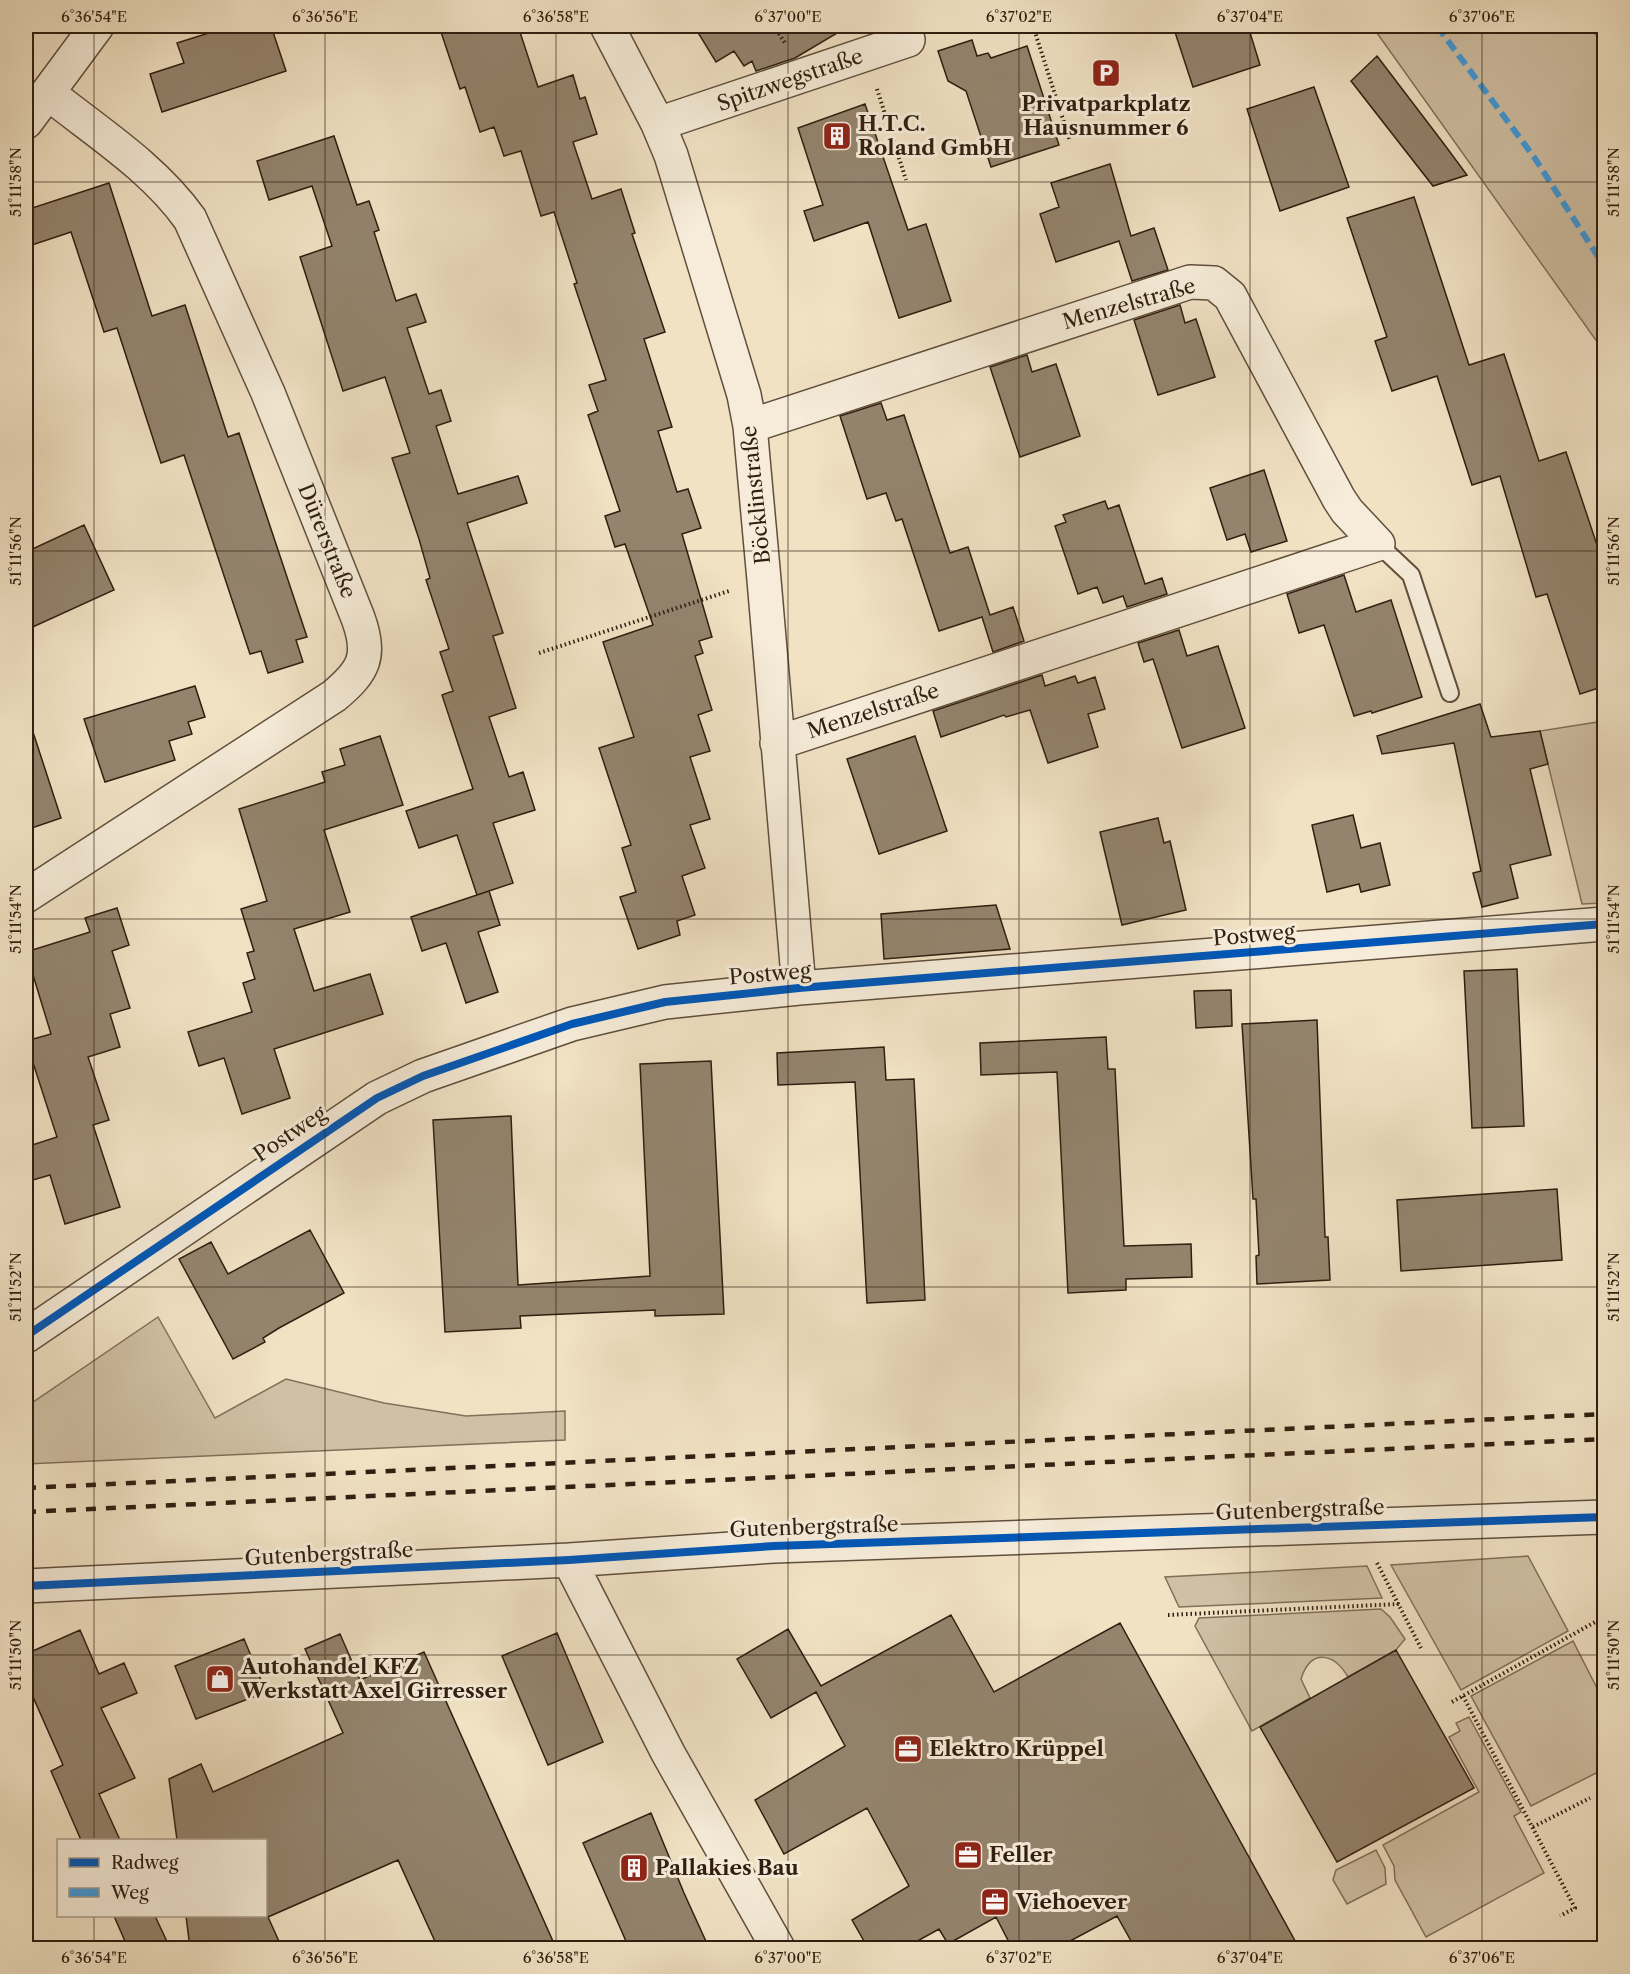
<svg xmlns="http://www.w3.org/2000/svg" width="1630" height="1974" font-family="'Libre Caslon Text',serif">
<rect width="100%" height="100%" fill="#f1e2c4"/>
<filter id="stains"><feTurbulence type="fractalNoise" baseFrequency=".00333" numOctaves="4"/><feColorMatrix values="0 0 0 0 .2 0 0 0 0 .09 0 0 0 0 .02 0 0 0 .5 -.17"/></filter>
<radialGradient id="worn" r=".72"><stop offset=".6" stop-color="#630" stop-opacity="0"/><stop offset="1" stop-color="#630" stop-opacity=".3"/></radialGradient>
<!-- green -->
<path fill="#d0c1a5" stroke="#80705a" stroke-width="1.5" d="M 1372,26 L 1590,26 L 1604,46 L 1604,357 L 1598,343 Z
M 1604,721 L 1604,903 L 1582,904 L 1540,731 Z
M 158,1317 L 215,1418 L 286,1379 L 384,1403 L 466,1416 L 565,1411 L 565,1440 L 26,1464 L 26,1407 Z
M 1528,1556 L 1568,1631 L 1461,1690 L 1391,1565 Z
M 1367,1566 L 1382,1598 L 1179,1607 L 1165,1577 Z
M 1381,1609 L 1390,1617 L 1405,1639 L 1396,1650 L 1348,1677 C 1334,1653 1311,1648 1301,1679 L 1310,1698 L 1252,1731 L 1195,1626 L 1199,1618 Z
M 1573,1641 L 1604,1702 L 1604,1769 L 1531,1806 L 1471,1696 Z
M 1469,1717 L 1521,1812 L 1514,1816 L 1544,1873 L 1426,1937 L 1395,1880 L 1394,1866 L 1383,1845 L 1479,1792 L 1449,1737 L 1460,1731 L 1456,1723 Z
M 1376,1850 L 1385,1868 L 1386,1884 L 1347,1904 L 1333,1880 L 1336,1870 Z"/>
<!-- building -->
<path fill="#94846e" stroke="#301e10" stroke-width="1.5" d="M 231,26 L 271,26 L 286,71 L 162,112 L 150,74 L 184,63 L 177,43 Z
M 439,26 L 518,26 L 538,87 L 573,75 L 580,99 L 585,97 L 597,134 L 573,142 L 592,199 L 621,189 L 635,233 L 632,234 L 665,332 L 644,339 L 672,427 L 658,431 L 677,492 L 688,489 L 701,528 L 682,534 L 712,637 L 699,641 L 703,653 L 695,656 L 712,710 L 698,715 L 710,751 L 690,757 L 710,819 L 690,825 L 705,868 L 682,876 L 695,915 L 677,921 L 680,935 L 638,949 L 620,897 L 636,892 L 622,848 L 631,845 L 599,748 L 634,737 L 603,642 L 653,625 L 625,544 L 615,547 L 605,516 L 620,511 L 588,415 L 598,411 L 589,385 L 606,380 L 574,284 L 577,283 L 554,212 L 541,216 L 521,151 L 504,156 L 494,127 L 480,132 L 465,87 L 460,89 Z
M 694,26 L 849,26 L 795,58 L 756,71 L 752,61 L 744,66 L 734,51 L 716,62 Z
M 1173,26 L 1248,26 L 1260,65 L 1193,87 Z
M 972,40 L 977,56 L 988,53 L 991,58 L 1027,46 L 1059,145 L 991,167 L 966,91 L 948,81 L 938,51 Z
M 1377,56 L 1444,144 L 1467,175 L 1433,186 L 1351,81 Z
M 1314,87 L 1349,187 L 1280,211 L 1247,109 Z
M 865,104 L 908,230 L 926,224 L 951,301 L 899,318 L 868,222 L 814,241 L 804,211 L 823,205 L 798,128 Z
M 334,136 L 357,205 L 369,201 L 379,230 L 374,232 L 396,301 L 416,294 L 426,322 L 407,328 L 429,394 L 441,390 L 451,421 L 436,426 L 458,494 L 518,476 L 527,503 L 467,523 L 503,633 L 493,636 L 516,708 L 489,717 L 509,777 L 523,772 L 535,810 L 493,823 L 513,883 L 477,895 L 457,835 L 419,848 L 406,811 L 473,789 L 442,695 L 453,691 L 440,652 L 449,649 L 426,580 L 430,578 L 419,539 L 392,458 L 410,453 L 385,377 L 343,391 L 300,257 L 332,246 L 312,186 L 269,200 L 257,161 Z
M 1110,164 L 1131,236 L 1154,228 L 1168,270 L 1132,281 L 1119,241 L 1056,262 L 1040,214 L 1059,207 L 1051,183 Z
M 109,183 L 152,316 L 185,305 L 228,437 L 239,433 L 307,637 L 296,640 L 303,662 L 268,673 L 261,651 L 250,654 L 184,455 L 161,463 L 117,328 L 104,332 L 71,232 L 26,247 L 26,210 Z
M 1414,197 L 1469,365 L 1504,354 L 1539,461 L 1566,452 L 1605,569 L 1605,686 L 1580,694 L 1547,594 L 1536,597 L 1500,476 L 1472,485 L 1437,376 L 1392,391 L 1375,341 L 1387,337 L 1347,218 Z
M 1180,305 L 1185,323 L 1196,319 L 1215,377 L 1158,395 L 1134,320 Z
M 1027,355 L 1032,372 L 1056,364 L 1080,436 L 1020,457 L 990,367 Z
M 881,403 L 887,420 L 904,415 L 950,553 L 968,547 L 990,615 L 1013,607 L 1024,641 L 993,652 L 982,617 L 939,631 L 902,519 L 896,521 L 886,493 L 867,499 L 840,416 Z
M 1264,470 L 1287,541 L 1251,552 L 1245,534 L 1227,540 L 1210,488 Z
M 1105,501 L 1108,509 L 1119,505 L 1145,584 L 1162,578 L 1167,594 L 1127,607 L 1123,596 L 1103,603 L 1097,587 L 1078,594 L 1055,526 L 1066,522 L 1063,515 Z
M 84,525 L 114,590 L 26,630 L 26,552 Z
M 1344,575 L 1356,612 L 1391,600 L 1422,697 L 1372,713 L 1371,711 L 1354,716 L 1324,625 L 1299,633 L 1287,594 Z
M 1179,630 L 1187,656 L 1218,646 L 1245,728 L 1182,748 L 1153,659 L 1144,662 L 1138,643 Z
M 1042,675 L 1045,686 L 1075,676 L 1078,683 L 1095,677 L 1105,709 L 1088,714 L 1098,747 L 1048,763 L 1030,710 L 1006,717 L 1004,715 L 941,737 L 933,711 Z
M 195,686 L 205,717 L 188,722 L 192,734 L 169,741 L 175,760 L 105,782 L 84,719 Z
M 1480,704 L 1491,737 L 1540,731 L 1548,764 L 1530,769 L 1551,855 L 1510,865 L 1518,898 L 1482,907 L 1473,873 L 1481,871 L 1454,743 L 1382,754 L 1377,736 Z
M 32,729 L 61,818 L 26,830 L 26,730 Z
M 380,736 L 403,805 L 324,830 L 350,912 L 294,929 L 314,991 L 370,974 L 383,1014 L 274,1049 L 290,1098 L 242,1114 L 224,1058 L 199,1066 L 188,1032 L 252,1012 L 243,983 L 255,979 L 247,953 L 254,951 L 241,909 L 267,901 L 239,809 L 325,782 L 322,772 L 345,765 L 340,749 Z
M 915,736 L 947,831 L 879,854 L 847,759 Z
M 1353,815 L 1361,848 L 1380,843 L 1390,885 L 1361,892 L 1359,884 L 1327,892 L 1312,825 Z
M 1158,818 L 1164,843 L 1170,841 L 1186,910 L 1122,925 L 1100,832 Z
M 489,891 L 500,925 L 478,932 L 498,992 L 466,1003 L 446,943 L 422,951 L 411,917 Z
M 996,905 L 1010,949 L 884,959 L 881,914 Z
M 117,908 L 129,945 L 112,951 L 130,1008 L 110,1014 L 120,1047 L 88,1057 L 109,1120 L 93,1125 L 120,1207 L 65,1224 L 50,1175 L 26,1182 L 26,1147 L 57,1137 L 26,1041 L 51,1034 L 26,952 L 90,932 L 85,918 Z
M 1517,969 L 1524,1126 L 1472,1128 L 1464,971 Z
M 1231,990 L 1232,1026 L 1196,1028 L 1194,991 Z
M 1317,1020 L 1325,1237 L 1328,1237 L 1330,1280 L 1257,1284 L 1256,1256 L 1259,1255 L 1256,1199 L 1253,1199 L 1242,1024 Z
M 1106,1037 L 1108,1069 L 1115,1069 L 1124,1246 L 1191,1244 L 1192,1277 L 1126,1279 L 1126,1290 L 1068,1293 L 1057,1072 L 981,1075 L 980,1043 Z
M 884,1047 L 886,1080 L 914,1079 L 925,1300 L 867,1303 L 855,1082 L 778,1085 L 777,1053 Z
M 711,1061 L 724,1314 L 655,1316 L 655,1310 L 520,1316 L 521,1328 L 445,1332 L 433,1120 L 511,1116 L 518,1285 L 650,1276 L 640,1064 Z
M 1557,1189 L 1562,1260 L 1401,1271 L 1397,1200 Z
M 310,1230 L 344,1293 L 279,1328 L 263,1338 L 265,1342 L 233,1359 L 179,1259 L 211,1242 L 228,1274 Z
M 951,1615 L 994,1692 L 1120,1623 L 1299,1948 L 1135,1948 L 1117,1916 L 1057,1948 L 1012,1948 L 996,1917 L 948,1944 L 939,1929 L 905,1948 L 868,1948 L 852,1920 L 909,1886 L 867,1808 L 784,1854 L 755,1800 L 845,1746 L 816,1692 L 771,1718 L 737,1659 L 788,1629 L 821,1686 Z
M 80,1630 L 99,1674 L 124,1663 L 137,1693 L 101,1708 L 135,1778 L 99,1794 L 120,1840 L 81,1840 L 51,1771 L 63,1765 L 26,1681 L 26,1654 Z
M 557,1633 L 603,1742 L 548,1765 L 502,1656 Z
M 340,1634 L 360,1680 L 424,1652 L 556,1948 L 438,1948 L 398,1860 L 268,1917 L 282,1948 L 190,1948 L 186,1916 L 266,1916 L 266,1840 L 177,1840 L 169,1779 L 201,1764 L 213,1792 L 343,1733 L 305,1649 Z
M 244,1639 L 266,1692 L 196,1719 L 175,1666 Z
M 1396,1650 L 1474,1788 L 1337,1862 L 1260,1727 Z
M 651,1813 L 684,1893 L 709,1948 L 629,1948 L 583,1843 Z
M 114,1916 L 155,1916 L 170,1948 L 128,1948 Z"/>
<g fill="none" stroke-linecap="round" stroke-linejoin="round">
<!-- service casing -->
<g stroke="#604f3d" stroke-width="20">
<path id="service" d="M 1378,544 L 1411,575 L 1450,693"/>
</g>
<!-- minor casing -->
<g stroke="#604f3d" stroke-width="36">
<path id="minor" d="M 607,26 L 658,124 L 671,155 L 744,395 L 750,426 L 764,580 L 799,988
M 26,122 L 97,26
M 658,124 L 908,40 L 904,26
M 750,426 L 1190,282 L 1214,283 L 1230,296 L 1339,499 L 1347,511 L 1378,544 L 777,743
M 26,896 L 334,696 C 364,671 372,656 358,618 L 268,393 L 190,219 C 154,168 97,132 48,93
M 26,1336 L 377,1098 L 423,1076 L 572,1024 L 665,1002 L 799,988 L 1604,924
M 569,1560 L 668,1753 L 778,1948
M 26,1586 L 569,1560 L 774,1546 L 1604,1517"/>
</g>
<!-- path -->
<path stroke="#301e10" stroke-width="4" stroke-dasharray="1.5 3" stroke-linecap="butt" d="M 774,26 L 785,43
M 1033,26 L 1070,141
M 877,89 L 906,180
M 539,653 L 729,591
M 1377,1563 L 1421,1648
M 1168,1615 L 1399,1604
M 1463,1696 L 1575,1908 L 1560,1916
M 1452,1702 L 1604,1617
M 1533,1827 L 1590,1798"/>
<!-- service -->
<use href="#service" stroke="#f6ecd9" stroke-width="16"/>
<!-- minor -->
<use href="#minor" stroke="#f6ecd9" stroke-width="33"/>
<!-- rail -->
<path stroke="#301e10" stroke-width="4.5" stroke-dasharray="10 10" stroke-linecap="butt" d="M 26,1488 L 1604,1414
M 26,1512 L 1604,1439"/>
<!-- quiet -->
<path stroke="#3e9bde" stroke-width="6" stroke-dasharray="12 6" stroke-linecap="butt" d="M 1437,26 L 1534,157 L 1604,266"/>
<!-- cycleway casing -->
<g stroke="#f6ecd9" stroke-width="11">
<path id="cycleway" d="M 26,1336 L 377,1098 L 423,1076 L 572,1024 L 665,1002 L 799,988 L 1604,924
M 26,1586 L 569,1560 L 774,1546 L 1604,1517"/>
</g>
<!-- cycleway -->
<use href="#cycleway" stroke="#0057b8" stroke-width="8"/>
</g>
<!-- ticks -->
<path fill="none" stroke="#301e10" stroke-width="1.5" stroke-opacity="0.45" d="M 94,26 L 94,1840M 325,26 L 325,1948M 556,26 L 556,1948M 788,26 L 788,1948M 1019,26 L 1019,1948M 1250,26 L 1250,1948M 1482,26 L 1482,1948M 26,182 L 1604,182M 26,551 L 1604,551M 26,919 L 1604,919M 26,1287 L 1604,1287M 26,1655 L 1604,1655M 94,1916 L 94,1948"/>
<!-- icons -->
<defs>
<g id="parking-square" transform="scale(1.5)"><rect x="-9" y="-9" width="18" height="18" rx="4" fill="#8f2418" stroke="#f6ecd9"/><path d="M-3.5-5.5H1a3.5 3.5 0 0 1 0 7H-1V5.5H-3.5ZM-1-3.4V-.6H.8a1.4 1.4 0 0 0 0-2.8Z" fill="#fff"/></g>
<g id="building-square" transform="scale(1.5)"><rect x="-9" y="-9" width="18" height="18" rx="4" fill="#8f2418" stroke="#f6ecd9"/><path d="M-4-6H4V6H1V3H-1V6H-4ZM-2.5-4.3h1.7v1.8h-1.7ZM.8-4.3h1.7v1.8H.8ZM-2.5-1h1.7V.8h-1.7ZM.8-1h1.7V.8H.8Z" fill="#fff"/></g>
<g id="shop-square" transform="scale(1.5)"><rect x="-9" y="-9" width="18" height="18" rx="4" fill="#8f2418" stroke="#f6ecd9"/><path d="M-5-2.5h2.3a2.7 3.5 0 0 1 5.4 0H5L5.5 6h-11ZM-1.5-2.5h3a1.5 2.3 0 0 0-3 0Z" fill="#fff"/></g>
<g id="office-square" transform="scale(1.5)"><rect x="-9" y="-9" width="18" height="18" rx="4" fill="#8f2418" stroke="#f6ecd9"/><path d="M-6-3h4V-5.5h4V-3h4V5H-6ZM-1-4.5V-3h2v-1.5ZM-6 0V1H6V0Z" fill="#fff"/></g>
</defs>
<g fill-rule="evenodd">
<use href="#parking-square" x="1106" y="73"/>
<use href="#building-square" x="837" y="136"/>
<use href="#shop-square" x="220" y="1679"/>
<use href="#office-square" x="908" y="1749"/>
<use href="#office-square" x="968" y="1855"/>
<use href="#building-square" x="634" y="1868"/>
<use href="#office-square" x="995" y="1902"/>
</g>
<g text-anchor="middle" stroke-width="6" stroke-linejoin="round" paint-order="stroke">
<!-- street labels -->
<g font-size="21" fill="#301e10" stroke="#f6ecd9">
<text transform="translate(790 80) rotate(-19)" y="7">Spitzwegstraße</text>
<text transform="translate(1129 304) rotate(-16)" y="7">Menzelstraße</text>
<text transform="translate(756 495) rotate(-96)" y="7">Böcklinstraße</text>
<text transform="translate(327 541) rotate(68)" y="7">Dürerstraße</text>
<text transform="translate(873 711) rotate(-18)" y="7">Menzelstraße</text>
<text transform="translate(1254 935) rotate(-5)" y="7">Postweg</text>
<text transform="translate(770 974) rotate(-5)" y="7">Postweg</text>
<text transform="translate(290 1134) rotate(-34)" y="7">Postweg</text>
<text transform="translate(1300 1510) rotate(-2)" y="7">Gutenbergstraße</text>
<text transform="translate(814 1527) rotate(-2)" y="7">Gutenbergstraße</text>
<text transform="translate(329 1554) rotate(-3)" y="7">Gutenbergstraße</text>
</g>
<!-- poi labels -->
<g font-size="21" font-weight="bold" fill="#301e10" stroke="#f6ecd9" text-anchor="start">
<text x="1106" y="111" text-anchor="middle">Privatparkplatz<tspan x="1106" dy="24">Hausnummer 6</tspan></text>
<text x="858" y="131">H.T.C.<tspan x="858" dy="24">Roland GmbH</tspan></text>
<text x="241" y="1674">Autohandel KFZ<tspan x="241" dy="24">Werkstatt Axel Girresser</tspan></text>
<text x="929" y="1756">Elektro Krüppel</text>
<text x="989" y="1862">Feller</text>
<text x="655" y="1875">Pallakies Bau</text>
<text x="1016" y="1909">Viehoever</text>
</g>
</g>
<!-- margin -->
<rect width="1630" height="1974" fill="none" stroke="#f1e2c4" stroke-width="66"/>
<!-- legend -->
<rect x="57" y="1839" width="210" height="78" fill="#f6ecd9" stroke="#a79a89" stroke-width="1.5"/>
<rect x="69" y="1858" width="30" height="9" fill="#0057b8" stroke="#a79a89" stroke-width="1.5"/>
<text x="111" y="1869" font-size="18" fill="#301e10">Radweg</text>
<rect x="69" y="1888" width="30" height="9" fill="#3e9bde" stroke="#a79a89" stroke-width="1.5"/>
<text x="111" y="1899" font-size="18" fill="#301e10">Weg</text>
<rect x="33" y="33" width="1564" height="1908" fill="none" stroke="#301e10" stroke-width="2"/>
<g font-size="15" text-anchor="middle" fill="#301e10">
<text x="94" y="22">6°36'54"E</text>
<text x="325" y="22">6°36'56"E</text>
<text x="556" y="22">6°36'58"E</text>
<text x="788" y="22">6°37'00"E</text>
<text x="1019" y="22">6°37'02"E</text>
<text x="1250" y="22">6°37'04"E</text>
<text x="1482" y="22">6°37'06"E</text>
<text transform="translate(16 182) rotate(-90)" y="5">51°11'58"N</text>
<text transform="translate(1614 182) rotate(-90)" y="5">51°11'58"N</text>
<text transform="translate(16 551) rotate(-90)" y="5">51°11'56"N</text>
<text transform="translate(1614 551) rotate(-90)" y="5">51°11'56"N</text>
<text transform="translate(16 919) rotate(-90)" y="5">51°11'54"N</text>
<text transform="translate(1614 919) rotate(-90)" y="5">51°11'54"N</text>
<text transform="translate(16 1287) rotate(-90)" y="5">51°11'52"N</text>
<text transform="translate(1614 1287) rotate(-90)" y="5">51°11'52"N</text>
<text transform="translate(16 1655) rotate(-90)" y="5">51°11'50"N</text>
<text transform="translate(1614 1655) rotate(-90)" y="5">51°11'50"N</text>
<text x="94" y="1963">6°36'54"E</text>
<text x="325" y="1963">6°36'56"E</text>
<text x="556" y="1963">6°36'58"E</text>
<text x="788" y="1963">6°37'00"E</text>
<text x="1019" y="1963">6°37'02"E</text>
<text x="1250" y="1963">6°37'04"E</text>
<text x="1482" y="1963">6°37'06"E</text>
</g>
<rect width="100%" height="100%" filter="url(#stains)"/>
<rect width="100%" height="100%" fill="url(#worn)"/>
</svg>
